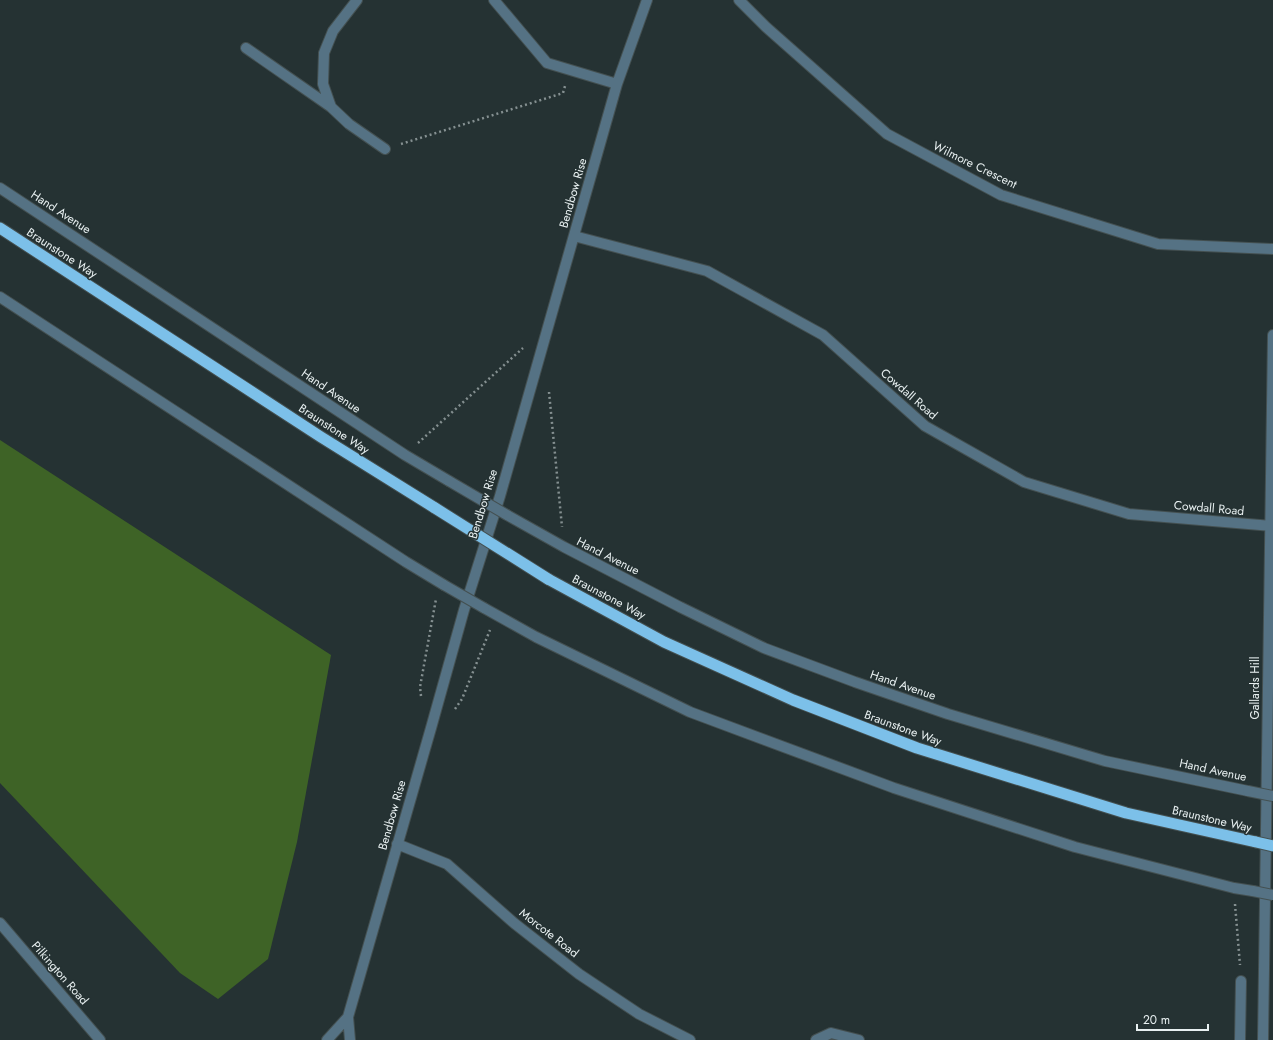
<svg xmlns="http://www.w3.org/2000/svg" width="1273" height="1040" font-family="Jost,sans-serif">
<rect width="100%" height="100%" fill="#253233"/>
<!-- forest -->
<path fill="#3e6326" d="M 0,440 L 331,655 L 297,842 L 268,959 L 218,999 L 180,973 L 0,783 Z"/>
<g fill="none" stroke-linecap="round" stroke-linejoin="round">
<!-- minor casing -->
<g stroke="#445051" stroke-width="12">
<path id="minor" d="M 357,0 L 333,31 L 324,53 L 323,84 L 331,107 L 349,124 L 385,149
M 494,0 L 547,63 L 617,84
M 739,0 L 766,27 L 887,134 L 1001,195 L 1158,244 L 1273,249
M 246,48 L 331,107
M 0,188 L 405,455 L 449,481
M 574,236 L 707,271 L 823,335 L 925,426 L 1024,482 L 1129,514 L 1273,526
M 0,297 L 406,562 L 444,585
M 507,515 L 564,547 L 680,607 L 764,648 L 855,682 L 948,714 L 1105,761 L 1248,791
M 484,608 L 536,637 L 690,712 L 894,788 L 1075,847 L 1234,888 L 1253,891
M 397,844 L 447,864 L 514,923 L 579,974 L 639,1014 L 690,1040
M 0,923 L 100,1040
M 327,1040 L 348,1017
M 350,1040 L 348,1017 L 431,728 L 464,610 L 500,496 L 617,84 L 647,0
M 816,1040 L 831,1033 L 859,1040
M 1240,1040 L 1241,981
M 1263,1040 C 1267,805 1269,570 1273,335"/>
</g>
<!-- trunk casing -->
<g stroke="#445051" stroke-width="13">
<path id="trunk" d="M 0,228 L 321,437 L 435,508
M 548,579 L 664,642 L 793,700 L 917,748 L 1126,813 L 1256,842"/>
</g>
<!-- path -->
<path stroke="#859091" stroke-width="2.5" stroke-dasharray="2 3" stroke-linecap="butt" d="M 401,144 L 563,93 L 565,86
M 549,392 L 562,527
M 418,443 L 523,348
M 421,696 L 420,687 L 436,599
M 455,709 L 462,699 L 490,630
M 1235,904 L 1240,965"/>
<!-- minor -->
<use href="#minor" stroke="#557284" stroke-width="10"/>
<!-- trunk -->
<use href="#trunk" stroke="#7cc0e9" stroke-width="11"/>
<!-- minor-bridge casing -->
<g stroke="#445051" stroke-width="12" stroke-linecap="butt">
<path id="minor-bridge" d="M 449,481 L 507,515
M 444,585 L 484,608
M 1248,791 L 1273,796
M 1253,891 L 1273,895"/>
</g>
<!-- trunk-bridge casing -->
<g stroke="#445051" stroke-width="13" stroke-linecap="butt">
<path id="trunk-bridge" d="M 435,508 L 548,579
M 1256,842 L 1273,846"/>
</g>
<!-- minor-bridge -->
<use href="#minor-bridge" stroke="#557284" stroke-width="10"/>
<!-- trunk-bridge -->
<use href="#trunk-bridge" stroke="#7cc0e9" stroke-width="11"/>
</g>
<g text-anchor="middle" stroke-width="3" stroke-linejoin="round" paint-order="stroke">
<!-- street labels -->
<g font-size="12" fill="#e8f0f1" stroke="#253233">
<text transform="translate(975 165) rotate(26)" y="4">Wilmore Crescent</text>
<text transform="translate(573 193) rotate(-74)" y="4">Bendbow Rise</text>
<text transform="translate(61 212) rotate(33)" y="4">Hand Avenue</text>
<text transform="translate(62 253) rotate(33)" y="4">Braunstone Way</text>
<text transform="translate(331 391) rotate(34)" y="4">Hand Avenue</text>
<text transform="translate(909 394) rotate(41)" y="4">Cowdall Road</text>
<text transform="translate(334 429) rotate(33)" y="4">Braunstone Way</text>
<text transform="translate(483 504) rotate(-73)" y="4">Bendbow Rise</text>
<text transform="translate(1209 508) rotate(5)" y="4">Cowdall Road</text>
<text transform="translate(608 556) rotate(27)" y="4">Hand Avenue</text>
<text transform="translate(609 597) rotate(28)" y="4">Braunstone Way</text>
<text transform="translate(903 685) rotate(19)" y="4">Hand Avenue</text>
<text transform="translate(1255 688) rotate(-90)" y="4">Gallards Hill</text>
<text transform="translate(903 728) rotate(20)" y="4">Braunstone Way</text>
<text transform="translate(1213 770) rotate(12)" y="4">Hand Avenue</text>
<text transform="translate(392 815) rotate(-74)" y="4">Bendbow Rise</text>
<text transform="translate(1212 819) rotate(13)" y="4">Braunstone Way</text>
<text transform="translate(549 933) rotate(38)" y="4">Morcote Road</text>
<text transform="translate(60 973) rotate(49)" y="4">Pilkington Road</text>
</g>
</g>
<!-- scale -->
<path d="M1137 1024v6h71v-6" fill="none" stroke="#e8f0f1" stroke-width="2"/>
<text x="1143" y="1024" font-size="12" fill="#e8f0f1" stroke="#253233" stroke-width="3" paint-order="stroke">20 m</text>
</svg>
